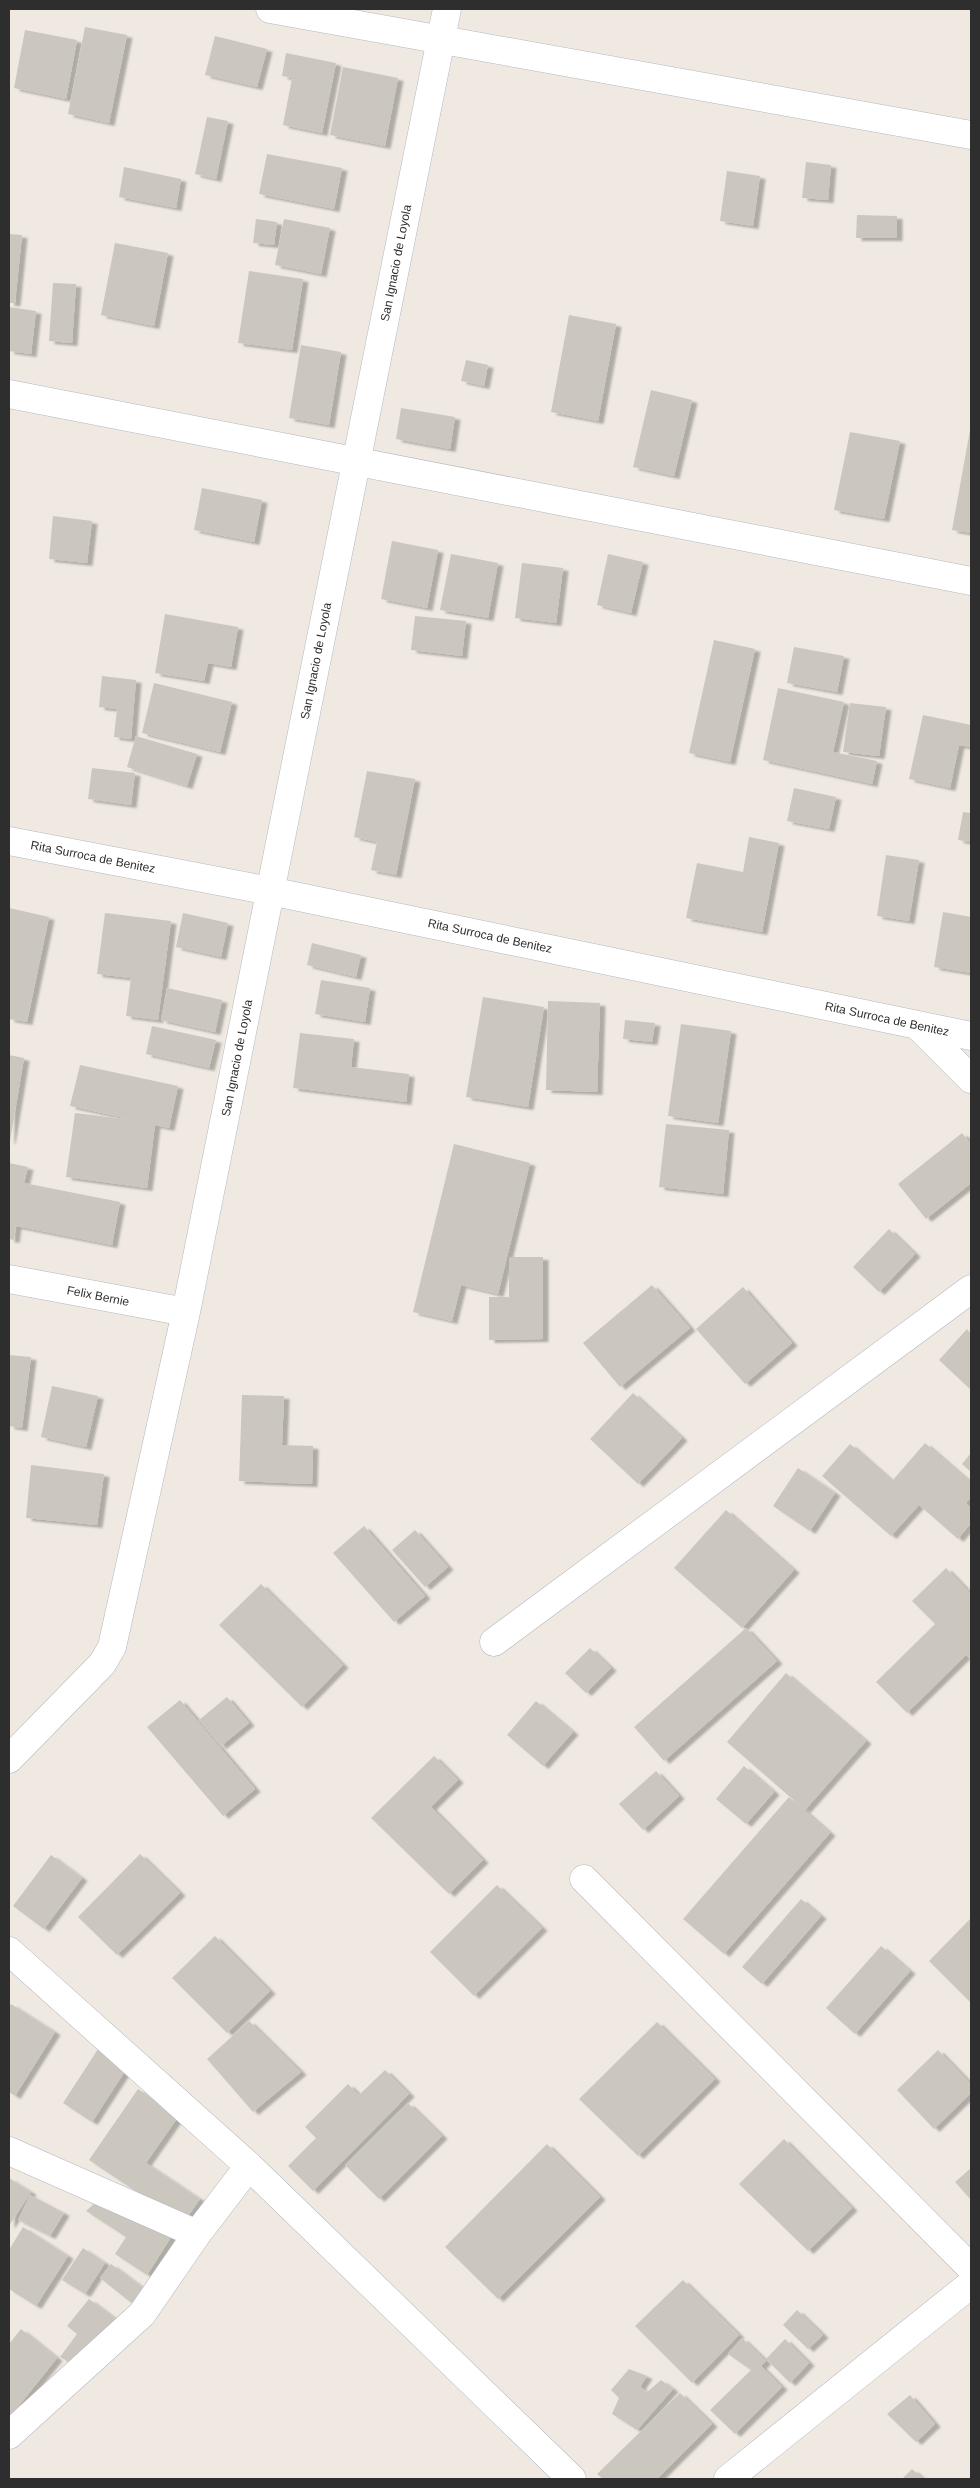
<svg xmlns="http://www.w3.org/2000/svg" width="980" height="2488" font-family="Arial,sans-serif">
<defs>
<filter id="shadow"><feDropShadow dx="5.5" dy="3" stdDeviation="1" flood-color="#0004"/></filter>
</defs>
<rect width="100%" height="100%" fill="#efe9e1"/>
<!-- building -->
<path fill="#cbc7bf" filter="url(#shadow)" d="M 85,27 L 127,35 L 109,123 L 68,114 Z
M 25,30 L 77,40 L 66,99 L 14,88 Z
M 215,36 L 267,49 L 257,87 L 205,75 Z
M 286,53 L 336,63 L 322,133 L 283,125 L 292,78 L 282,76 Z
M 343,67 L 398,78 L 385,146 L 330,135 Z
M 207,117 L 228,121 L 216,179 L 195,174 Z
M 267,154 L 342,168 L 334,209 L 259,194 Z
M 806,162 L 831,165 L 828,200 L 802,198 Z
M 124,167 L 181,179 L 176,208 L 119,197 Z
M 727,171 L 760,176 L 753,226 L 720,221 Z
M 857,215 L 897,216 L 897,238 L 856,238 Z
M 256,219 L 277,222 L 274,245 L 253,243 Z
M 284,219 L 330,228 L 321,274 L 275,265 Z
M 9,234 L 22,235 L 15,303 L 9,303 Z
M 115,243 L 168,253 L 154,326 L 101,315 Z
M 249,271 L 303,279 L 292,350 L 238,343 Z
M 53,283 L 76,284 L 72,343 L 49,341 Z
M 9,307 L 36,311 L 31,354 L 9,351 Z
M 569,315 L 616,324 L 598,421 L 551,412 Z
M 301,345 L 341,352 L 329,425 L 289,418 Z
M 466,360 L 488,365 L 484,386 L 461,381 Z
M 651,390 L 692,400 L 674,476 L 633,467 Z
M 401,408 L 455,417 L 450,449 L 396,439 Z
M 970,430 L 971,430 L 971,533 L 952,530 Z
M 850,432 L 900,441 L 884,519 L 834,510 Z
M 202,488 L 262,500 L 254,542 L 194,530 Z
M 53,516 L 92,521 L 87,563 L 49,559 Z
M 392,541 L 438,550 L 427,608 L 381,599 Z
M 451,554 L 498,563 L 488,618 L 440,610 Z
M 608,554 L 643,562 L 631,613 L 597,605 Z
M 522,563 L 563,568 L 556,623 L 515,618 Z
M 165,614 L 238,627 L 231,667 L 208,663 L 204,681 L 155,673 Z
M 415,616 L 466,621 L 462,656 L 411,650 Z
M 714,640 L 755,649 L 730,762 L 689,753 Z
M 794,647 L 844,656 L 837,692 L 787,683 Z
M 102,676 L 136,680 L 131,739 L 114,737 L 117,709 L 99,707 Z
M 154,683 L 232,702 L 220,752 L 142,733 Z
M 778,688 L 844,702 L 833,752 L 877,761 L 872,784 L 763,760 Z
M 850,703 L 886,707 L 879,756 L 843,752 Z
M 923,715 L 971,725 L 971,747 L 959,745 L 950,788 L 909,779 Z
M 136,736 L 197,754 L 187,786 L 127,767 Z
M 92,768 L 135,773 L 131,805 L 88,799 Z
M 367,771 L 415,779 L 396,875 L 371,870 L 377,842 L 354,837 Z
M 794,788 L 836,797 L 829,829 L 787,821 Z
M 963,812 L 971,813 L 971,842 L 958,840 Z
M 749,837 L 779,843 L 762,932 L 686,918 L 697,863 L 743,872 Z
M 886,855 L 919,860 L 909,921 L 877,916 Z
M 9,908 L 49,917 L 27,1022 L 9,1019 Z
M 943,912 L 971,917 L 971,973 L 934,967 Z
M 105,913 L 171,921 L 158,1020 L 126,1016 L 131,978 L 97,974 Z
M 183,913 L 228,923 L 221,957 L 176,947 Z
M 312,943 L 361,955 L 356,977 L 307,965 Z
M 321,980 L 370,988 L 365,1022 L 315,1014 Z
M 167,988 L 222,1000 L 215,1032 L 161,1020 Z
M 483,997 L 544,1007 L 528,1107 L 466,1097 Z
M 548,1001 L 600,1003 L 597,1092 L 546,1090 Z
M 625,1020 L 655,1023 L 652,1042 L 623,1039 Z
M 681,1024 L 731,1031 L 718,1123 L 668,1116 Z
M 152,1026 L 216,1040 L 209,1068 L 146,1054 Z
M 300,1033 L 354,1039 L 351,1067 L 409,1074 L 406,1102 L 293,1088 Z
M 9,1055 L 24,1058 L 10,1141 L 9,1141 Z
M 80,1065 L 178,1086 L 169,1128 L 155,1125 L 147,1188 L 66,1177 L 75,1113 L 134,1120 L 70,1106 Z
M 666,1124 L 729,1130 L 723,1194 L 659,1187 Z
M 962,1133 L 971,1144 L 971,1183 L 926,1219 L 898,1184 Z
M 454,1144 L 530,1163 L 498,1294 L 461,1285 L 452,1321 L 413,1312 Z
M 9,1163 L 28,1167 L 24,1183 L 120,1202 L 112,1245 L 16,1226 L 14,1240 L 9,1239 Z
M 889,1229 L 915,1254 L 879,1292 L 853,1267 Z
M 509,1257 L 543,1257 L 543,1339 L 489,1340 L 489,1297 L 509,1297 Z
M 652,1285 L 690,1328 L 620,1387 L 583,1343 Z
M 743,1287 L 792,1343 L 745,1384 L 696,1329 Z
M 967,1329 L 971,1334 L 971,1390 L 939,1360 Z
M 9,1355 L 31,1357 L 22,1428 L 9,1426 Z
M 52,1386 L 98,1396 L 86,1447 L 41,1437 Z
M 633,1393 L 682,1438 L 638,1484 L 590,1439 Z
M 242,1395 L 284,1396 L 282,1445 L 313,1446 L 312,1484 L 239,1481 Z
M 925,1443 L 971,1483 L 971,1497 L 966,1503 L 971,1508 L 971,1523 L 958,1539 L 919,1505 L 891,1536 L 822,1476 L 850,1444 L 892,1481 Z
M 971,1453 L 971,1472 L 962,1464 Z
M 31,1465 L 104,1474 L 97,1525 L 26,1518 Z
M 798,1468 L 835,1493 L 810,1531 L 773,1506 Z
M 726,1510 L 794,1570 L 742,1628 L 674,1568 Z
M 364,1526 L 425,1596 L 394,1622 L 333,1553 Z
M 415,1530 L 448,1567 L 425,1587 L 392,1550 Z
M 946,1568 L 971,1594 L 971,1660 L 966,1655 L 907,1713 L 876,1682 L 935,1624 L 912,1601 Z
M 261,1584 L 343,1665 L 302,1707 L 219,1625 Z
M 746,1628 L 777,1661 L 664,1761 L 634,1727 Z
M 590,1648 L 611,1668 L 586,1693 L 565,1673 Z
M 786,1673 L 866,1741 L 805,1810 L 727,1742 Z
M 227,1697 L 249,1723 L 221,1746 L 199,1720 Z
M 180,1700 L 255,1789 L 223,1816 L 147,1727 Z
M 536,1701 L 573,1732 L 543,1766 L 507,1735 Z
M 434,1756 L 458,1780 L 431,1807 L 483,1860 L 449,1894 L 371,1818 Z
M 744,1766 L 774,1792 L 746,1824 L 716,1799 Z
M 656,1771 L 679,1796 L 643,1830 L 619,1804 Z
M 789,1797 L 830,1833 L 724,1954 L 683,1919 Z
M 140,1854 L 180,1893 L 117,1955 L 78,1917 Z
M 51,1855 L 82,1878 L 44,1929 L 13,1906 Z
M 497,1885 L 542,1928 L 474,1996 L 430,1952 Z
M 801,1899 L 821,1916 L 762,1984 L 742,1967 Z
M 971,1918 L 971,2003 L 929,1961 Z
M 215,1936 L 270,1991 L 227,2033 L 172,1978 Z
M 881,1946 L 910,1971 L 855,2034 L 826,2008 Z
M 11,2004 L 55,2032 L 15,2096 L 9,2092 L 9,2008 Z
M 249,2021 L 301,2072 L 253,2112 L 207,2059 Z
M 657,2022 L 715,2079 L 638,2156 L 579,2099 Z
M 100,2046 L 129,2065 L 92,2122 L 63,2103 Z
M 938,2050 L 971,2084 L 971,2093 L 934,2129 L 897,2090 Z
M 385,2070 L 409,2094 L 313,2191 L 288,2166 L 316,2138 L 305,2127 L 348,2084 L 359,2095 Z
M 138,2089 L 178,2117 L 146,2163 L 200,2199 L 183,2223 L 89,2160 Z
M 408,2103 L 442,2136 L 379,2199 L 345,2165 Z
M 784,2139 L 852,2208 L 808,2251 L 739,2184 Z
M 547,2144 L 600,2197 L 498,2299 L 445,2247 Z
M 971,2168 L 971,2200 L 955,2182 Z
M 9,2178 L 31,2192 L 9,2226 Z
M 30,2195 L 64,2213 L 50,2236 L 18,2220 Z
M 99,2199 L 173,2234 L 147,2275 L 115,2254 L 126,2237 L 86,2211 Z
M 23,2227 L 68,2256 L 36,2306 L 9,2289 L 9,2250 Z
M 83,2248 L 105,2263 L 85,2294 L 62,2280 Z
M 111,2264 L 151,2294 L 139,2309 L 100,2278 Z
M 683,2280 L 739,2335 L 692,2383 L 635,2326 Z
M 89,2299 L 121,2323 L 78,2367 L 60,2357 L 77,2334 L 67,2326 Z
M 797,2310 L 823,2335 L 808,2349 L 783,2325 Z
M 21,2329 L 57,2358 L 9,2418 L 9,2344 Z
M 742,2338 L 766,2361 L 761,2366 L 782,2387 L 735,2434 L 710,2410 L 751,2370 L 728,2354 Z
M 785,2339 L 809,2363 L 790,2383 L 766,2359 Z
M 629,2369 L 647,2376 L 640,2387 L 647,2392 L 661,2380 L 673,2389 L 637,2430 L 612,2414 L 619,2398 L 611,2390 Z
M 680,2393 L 712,2424 L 657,2479 L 603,2479 L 597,2474 Z
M 910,2395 L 935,2424 L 916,2442 L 887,2414 Z
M 912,2469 L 923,2479 L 902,2479 Z"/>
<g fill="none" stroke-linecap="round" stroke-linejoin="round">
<!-- minor casing -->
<g stroke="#b4b7c1" stroke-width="29">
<path id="minor" d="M 270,9 L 971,135
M 9,394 L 971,581
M 9,841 L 270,891 L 971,1036
M 917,1025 L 971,1079
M 9,1279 L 186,1312
M 494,1642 L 971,1289
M 9,1759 L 102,1664 L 112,1647 L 186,1312 L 447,9
M 584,1879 L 971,2268
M 9,1951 L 249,2166 L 572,2479
M 9,2151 L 197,2234
M 9,2435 L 142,2314 L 197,2234 L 249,2166
M 728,2479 L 971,2284"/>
</g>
<!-- minor -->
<use href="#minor" stroke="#fff" stroke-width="28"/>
</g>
<g text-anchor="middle" stroke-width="5" stroke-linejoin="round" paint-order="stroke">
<!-- street labels -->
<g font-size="12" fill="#2e2e2e" stroke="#fff">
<text transform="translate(396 263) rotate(-79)" y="4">San Ignacio de Loyola</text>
<text transform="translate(316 661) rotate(-79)" y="4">San Ignacio de Loyola</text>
<text transform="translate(93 857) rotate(11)" y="4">Rita Surroca de Benitez</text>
<text transform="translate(490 936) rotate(12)" y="4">Rita Surroca de Benitez</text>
<text transform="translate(887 1019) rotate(12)" y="4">Rita Surroca de Benitez</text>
<text transform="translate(237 1058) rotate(-79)" y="4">San Ignacio de Loyola</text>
<text transform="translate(98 1296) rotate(11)" y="4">Felix Bernie</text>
</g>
</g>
<!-- border -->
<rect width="980" height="2488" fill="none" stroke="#2e2e2e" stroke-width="20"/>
</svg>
